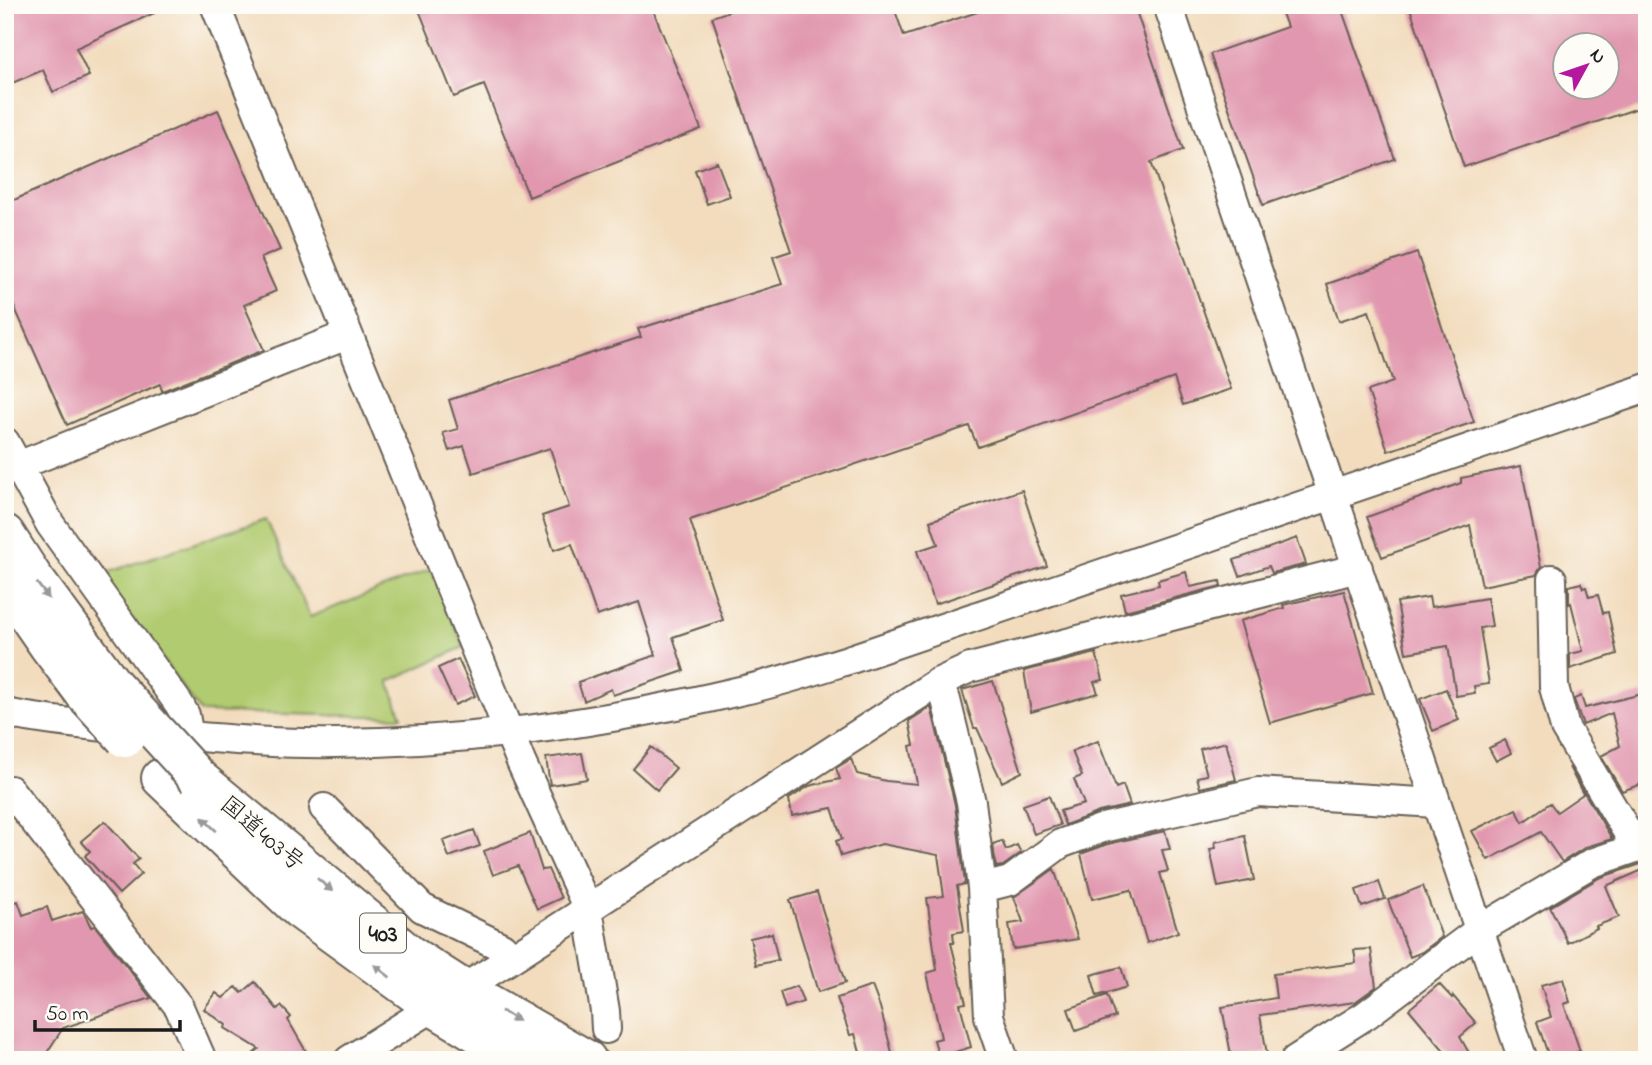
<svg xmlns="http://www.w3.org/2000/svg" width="1652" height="1065" font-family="'Indie Flower','Klee One',sans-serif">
<rect width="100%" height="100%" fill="#fdfcf7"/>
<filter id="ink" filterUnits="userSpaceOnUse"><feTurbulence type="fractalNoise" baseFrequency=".0143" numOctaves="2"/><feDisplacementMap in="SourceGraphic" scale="14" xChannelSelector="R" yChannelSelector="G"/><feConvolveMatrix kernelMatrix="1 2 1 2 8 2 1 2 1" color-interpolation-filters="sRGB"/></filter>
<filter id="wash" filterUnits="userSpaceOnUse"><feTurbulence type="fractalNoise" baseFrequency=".00686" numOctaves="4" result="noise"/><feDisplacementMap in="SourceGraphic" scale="28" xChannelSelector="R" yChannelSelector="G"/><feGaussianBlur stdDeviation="1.57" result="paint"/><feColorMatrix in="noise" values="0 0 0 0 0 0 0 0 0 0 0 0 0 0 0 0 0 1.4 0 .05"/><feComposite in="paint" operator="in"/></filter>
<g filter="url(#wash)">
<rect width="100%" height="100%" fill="#f2dcbd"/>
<!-- green -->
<path fill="#b1cb70" stroke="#667446" stroke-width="2" d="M 266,519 L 310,617 L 431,569 L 464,647 L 389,681 L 402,717 L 201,712 L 100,575 Z"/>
<g id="blocks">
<!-- building -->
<path fill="#e197af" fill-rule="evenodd" d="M 5,5 L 172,5 L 76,48 L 89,76 L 53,92 L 43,70 L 5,86 Z
M 417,5 L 651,5 L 701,129 L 529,197 L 484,85 L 454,97 Z
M 747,5 L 893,5 L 904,36 L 999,5 L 1134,5 L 1183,150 L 1151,162 L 1231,389 L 1183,405 L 1174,378 L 978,447 L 969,426 L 690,520 L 723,620 L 673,637 L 684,671 L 613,695 L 611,689 L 584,701 L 578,682 L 656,655 L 639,602 L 597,616 L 572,544 L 554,550 L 542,516 L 569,507 L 550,448 L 473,473 L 464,446 L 449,451 L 443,433 L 458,429 L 449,400 L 641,337 L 638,329 L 782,284 L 773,257 L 791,251 L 712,17 Z
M 1279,5 L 1340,5 L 1395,159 L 1263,205 L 1210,54 L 1287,27 Z
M 1409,5 L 1647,5 L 1647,105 L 1464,167 ZM 1564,46 L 1606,46 L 1606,88 L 1564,88 Z
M 218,110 L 280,250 L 261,258 L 276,291 L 244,305 L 264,350 L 162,391 L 160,384 L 67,425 L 5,286 L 5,204 Z
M 717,162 L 730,196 L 707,204 L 695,170 Z
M 1417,253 L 1474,422 L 1388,451 L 1368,391 L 1393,382 L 1369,311 L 1339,321 L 1327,284 Z
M 1521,466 L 1541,567 L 1536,575 L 1482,586 L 1470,525 L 1382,557 L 1367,517 L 1461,483 L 1461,478 Z
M 1022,490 L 1047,566 L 935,604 L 917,551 L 938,544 L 930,521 Z
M 1297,538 L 1306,564 L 1272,573 L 1269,566 L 1240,576 L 1234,560 Z
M 1186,572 L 1190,587 L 1220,581 L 1221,586 L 1125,611 L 1121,594 L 1159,585 L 1158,580 Z
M 1581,583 L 1583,588 L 1586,587 L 1589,597 L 1598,595 L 1603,613 L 1608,612 L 1617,654 L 1570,669 L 1570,654 L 1583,651 L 1571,603 L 1569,604 L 1569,586 Z
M 1344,591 L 1373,693 L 1270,723 L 1240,621 L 1284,608 L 1283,605 Z
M 1429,597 L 1431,607 L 1487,598 L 1492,626 L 1480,628 L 1489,684 L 1474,686 L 1475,693 L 1456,696 L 1448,646 L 1406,653 L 1397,602 Z
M 1096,653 L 1103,680 L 1094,682 L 1098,693 L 1031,712 L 1024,671 Z
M 458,659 L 475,696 L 455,705 L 438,668 Z
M 993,681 L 1022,772 L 1002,782 L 977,728 L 974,728 L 962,690 Z
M 1446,689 L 1459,720 L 1433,731 L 1420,699 Z
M 1642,694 L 1647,712 L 1647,782 L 1622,791 L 1601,756 L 1620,746 L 1612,713 L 1583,725 L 1574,699 L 1581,696 L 1585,708 Z
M 931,707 L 955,805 L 965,884 L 957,886 L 964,931 L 953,933 L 954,943 L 951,943 L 966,1003 L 960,1004 L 971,1047 L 939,1057 L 934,1040 L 941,1038 L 927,973 L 937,970 L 927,898 L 944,896 L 938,855 L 882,844 L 841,856 L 836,841 L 842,839 L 832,808 L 792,816 L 789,799 L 809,786 L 840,779 L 836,768 L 851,759 L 857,774 L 886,781 L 917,784 L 910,746 L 914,745 L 909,721 Z
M 1505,740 L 1511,753 L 1496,761 L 1489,748 Z
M 1098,741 L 1116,788 L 1123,785 L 1130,805 L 1099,812 L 1065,825 L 1060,811 L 1084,804 L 1074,779 L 1082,776 L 1072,751 Z
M 1226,742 L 1236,780 L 1200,788 L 1197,777 L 1207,775 L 1200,749 Z
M 651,747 L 676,768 L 657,790 L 633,769 Z
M 582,753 L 587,779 L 550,785 L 546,758 Z
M 1569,767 L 1612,839 L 1586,847 L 1562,862 L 1541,832 L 1488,860 L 1472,831 L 1516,809 L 1523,822 L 1550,803 L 1557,812 L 1583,794 Z
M 1049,796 L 1060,825 L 1034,834 L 1023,805 Z
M 105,821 L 139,859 L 133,864 L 141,874 L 119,894 L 85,856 L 90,851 L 81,841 Z
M 474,830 L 480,846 L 449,857 L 443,841 Z
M 1165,831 L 1170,849 L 1162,850 L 1168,871 L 1160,873 L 1178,932 L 1147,943 L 1131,890 L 1092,899 L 1081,854 L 1108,844 Z
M 530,833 L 542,870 L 548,869 L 561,898 L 537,909 L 518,866 L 493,875 L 484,851 Z
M 1245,836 L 1254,880 L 1218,887 L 1210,849 L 1216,848 L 1215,842 Z
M 1002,841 L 1006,850 L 1017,845 L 1021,853 L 1003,866 L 996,867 L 993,844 Z
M 1647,862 L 1647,868 L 1606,886 L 1619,917 L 1596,926 L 1597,928 L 1568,943 L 1550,907 L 1599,878 Z
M 1054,869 L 1078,939 L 1013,949 L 1009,924 L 1023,922 L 1014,897 Z
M 1379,882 L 1385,899 L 1362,907 L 1356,890 Z
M 1423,886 L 1442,937 L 1422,952 L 1410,957 L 1388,900 Z
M 817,892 L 845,983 L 818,992 L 790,900 Z
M 18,901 L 23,915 L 47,907 L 52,921 L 83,911 L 91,927 L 95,926 L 151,998 L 63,1028 L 42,1060 L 5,1060 L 5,906 Z
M 772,933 L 778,960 L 756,965 L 750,938 Z
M 1371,949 L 1376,987 L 1355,1002 L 1260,1015 L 1267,1054 L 1232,1060 L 1222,1007 L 1276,998 L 1273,974 L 1356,963 L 1354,950 Z
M 1121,967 L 1127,987 L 1097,996 L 1091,975 Z
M 1563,979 L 1570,1002 L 1564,1004 L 1580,1051 L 1550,1060 L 1537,1022 L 1551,1017 L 1541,985 Z
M 255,982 L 277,1009 L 281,1006 L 291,1017 L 288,1020 L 311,1060 L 246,1060 L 259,1049 L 225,1028 L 226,1025 L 204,1009 L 216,993 L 223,998 L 236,987 L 242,993 Z
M 1439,984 L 1452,998 L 1453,996 L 1476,1023 L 1460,1037 L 1473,1060 L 1452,1060 L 1409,1009 Z
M 797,986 L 803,1002 L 785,1008 L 780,992 Z
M 872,986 L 880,1007 L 894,1060 L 862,1060 L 855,1034 L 850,1035 L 837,998 Z
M 1107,995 L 1115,1017 L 1076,1031 L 1068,1009 Z"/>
</g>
</g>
<g filter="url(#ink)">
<use href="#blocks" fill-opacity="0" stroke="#675f54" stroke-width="2"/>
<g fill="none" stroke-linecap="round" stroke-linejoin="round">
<!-- minor casing -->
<g stroke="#675f54" stroke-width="32">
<path id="minor" d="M 215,5 L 521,762 L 588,909 L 605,1011 L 606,1029
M 1168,5 L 1523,1060
M 5,442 L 50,524 L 179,704 L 185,715 L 189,736
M 5,471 L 347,335
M 1552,579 L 1554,687 L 1565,728 L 1637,848
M 937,683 L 946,700 L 971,802 L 982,888 L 989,1016 L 1004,1060
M 5,713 C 50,722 96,726 141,731 C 195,737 250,742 305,743 C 453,745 601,724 744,690 C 780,682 816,670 851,659 L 1647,388
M 5,790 L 10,790 L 179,1007 L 202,1060
M 324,808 L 422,908 L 502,947 L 512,958
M 982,888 L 1010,881 L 1060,844 L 1103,828 L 1258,792 L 1436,803
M 349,1060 L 512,958 L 937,683 L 970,668 L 1358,568
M 1295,1060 L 1366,1015 L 1479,930 L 1592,863 L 1647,844"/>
</g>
<!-- highway casing -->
<g stroke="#675f54" stroke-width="42">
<path id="highway" d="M 5,534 L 32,576 L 112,684
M 5,583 L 48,645 L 85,694
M 161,778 L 299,909 L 434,1007 L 522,1060
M 198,778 L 410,955 L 463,989 L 587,1060"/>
</g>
<!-- minor -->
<use href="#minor" stroke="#fff" stroke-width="28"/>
<!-- highway -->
<use href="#highway" stroke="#fff" stroke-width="38"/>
<!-- highway-bridge casing -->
<g stroke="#675f54" stroke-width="42" stroke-linecap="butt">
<path id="highway-bridge" d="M 112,684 L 198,778
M 85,694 L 125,738"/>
</g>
<!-- highway-bridge -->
<use href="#highway-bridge" stroke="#fff" stroke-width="38"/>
</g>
<!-- one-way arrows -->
<defs><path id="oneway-solid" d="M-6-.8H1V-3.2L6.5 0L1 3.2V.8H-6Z" transform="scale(1.75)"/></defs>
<g fill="#999">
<use href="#oneway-solid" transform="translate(43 591) rotate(53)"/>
<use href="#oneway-solid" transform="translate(209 824) rotate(-137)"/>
<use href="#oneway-solid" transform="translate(325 885) rotate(40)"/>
<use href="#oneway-solid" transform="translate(382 971) rotate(-143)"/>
<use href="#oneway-solid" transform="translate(510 1016) rotate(30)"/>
</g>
</g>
<g text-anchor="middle" stroke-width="6" stroke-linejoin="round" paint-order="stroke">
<!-- shield labels -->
<rect fill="#fdfcf7" stroke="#605f5e" stroke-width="2" x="360" y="913.5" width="46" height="39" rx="5"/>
<g font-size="23" font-weight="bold" fill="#1c1c1c">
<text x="383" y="941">403</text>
</g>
<!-- street labels -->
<g font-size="24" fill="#1c1c1c" stroke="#fdfcf7">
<text transform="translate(263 833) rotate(40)" y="8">国道403号</text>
</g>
</g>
<!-- margin -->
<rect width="1652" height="1065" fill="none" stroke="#fdfcf7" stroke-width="28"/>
<!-- north arrow -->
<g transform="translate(1586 66) rotate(50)"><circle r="33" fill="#fdfcf7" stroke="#a3a29f" stroke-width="2"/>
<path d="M0-5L12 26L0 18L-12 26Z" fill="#b5179e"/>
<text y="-10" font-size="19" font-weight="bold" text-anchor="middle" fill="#1c1c1c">N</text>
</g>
<!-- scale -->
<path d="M35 1020v10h145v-10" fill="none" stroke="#1c1c1c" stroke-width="3.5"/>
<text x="46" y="1020" font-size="21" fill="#1c1c1c" stroke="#fdfcf7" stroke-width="5" paint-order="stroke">50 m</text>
</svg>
